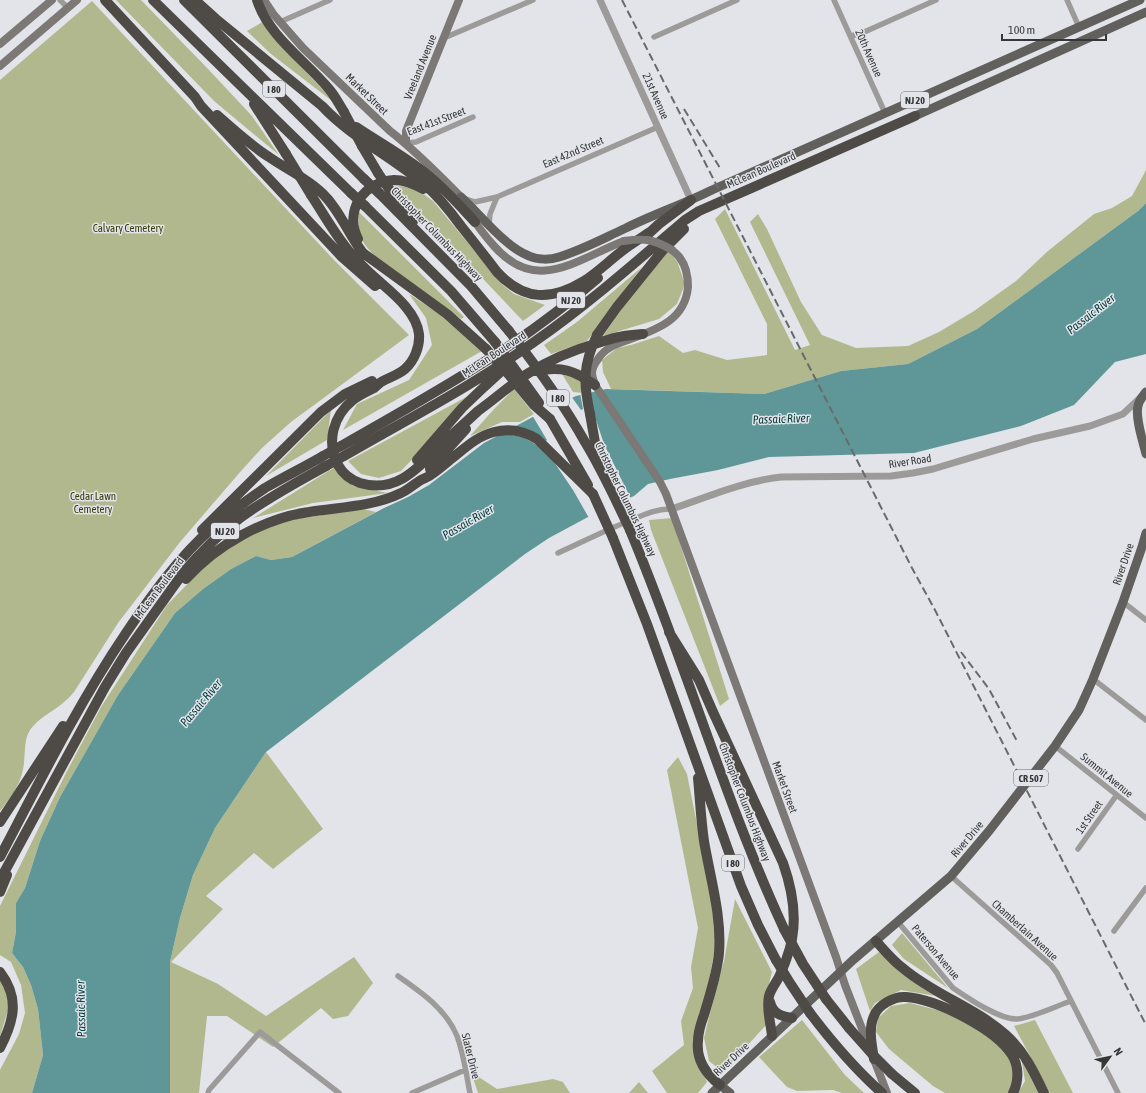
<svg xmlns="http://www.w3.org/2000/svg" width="1146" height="1093" font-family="'Asap Condensed',sans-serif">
<rect width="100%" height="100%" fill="#e2e4e9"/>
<!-- green -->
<path fill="#b2b88e" d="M 116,0 L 141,0 L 209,70 L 252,116 L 279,155 L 214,101 Z
M 92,1 L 289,212 L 334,260 L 409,335 L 291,422 L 262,448 L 241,471 L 180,542 L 118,623 L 74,692 C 69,698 64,702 58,707 C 48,714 38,719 30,730 C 23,741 26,757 23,769 C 20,786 10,798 0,811 L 0,80 Z
M 264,21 L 295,60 L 336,104 L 271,54 L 247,31 Z
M 1146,170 L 1146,203 L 1138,211 L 977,329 L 908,364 L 841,371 L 764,394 L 611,389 L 603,372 L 602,360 L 617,348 L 631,345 L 659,336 L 683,353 L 695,350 L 727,360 L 767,355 L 767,324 L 715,219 L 725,209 L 795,350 L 810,345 L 750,222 L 758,214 L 767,229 L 801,302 L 822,335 L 856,348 L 908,346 L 939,332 L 974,311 L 1016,281 L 1048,251 L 1094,214 L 1112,208 L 1132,196 Z
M 395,186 L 414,187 L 433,201 L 503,285 L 514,294 L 545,305 L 523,321 Z
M 358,211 L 464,317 L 461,319 L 376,257 C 358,239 359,235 358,211 Z
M 667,250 L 677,261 L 685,284 L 677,304 L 659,319 L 603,336 L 637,287 Z
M 642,267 L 587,341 L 551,354 L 544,345 L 577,322 Z
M 409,294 L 453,323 L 482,351 L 343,430 L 357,404 L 409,380 L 432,345 L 426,318 Z
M 565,366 L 582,370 L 583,393 L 573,392 L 562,374 Z
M 514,389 L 534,414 L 520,422 L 502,422 L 470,436 L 495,408 Z
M 470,395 L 429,442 L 401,471 L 379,478 L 361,474 L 348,461 Z
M 331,410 L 327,440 L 266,476 Z
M 335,467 L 353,486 L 388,493 L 313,503 L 253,518 Z
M 363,509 L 376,512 L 292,557 L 271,560 L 256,556 L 231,569 L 203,589 L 175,613 L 118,695 L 60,797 L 40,841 L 25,888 L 16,903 L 16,932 L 12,953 L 23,967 L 31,985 L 38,1009 L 43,1055 L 32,1093 L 0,1093 L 0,1070 L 19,1034 L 25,1013 L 21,985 L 11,962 L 0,955 L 0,906 L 66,773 L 101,707 L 167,605 L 207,564 L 240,539 L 282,521 Z
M 672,518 L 729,699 L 720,706 L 651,530 L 649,520 Z
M 266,752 L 323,829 L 273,869 L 254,853 L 206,896 L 223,909 L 171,962 L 218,984 L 266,1016 L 354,957 L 373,983 L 348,1016 L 333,1019 L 321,1008 L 273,1047 L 227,1016 L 207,1016 L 199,1093 L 170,1093 L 170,962 L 180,918 L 193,875 L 215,828 Z
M 678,757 L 687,774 L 715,914 L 716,943 L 695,1055 L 707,1082 L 698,1093 L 667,1093 L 652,1071 L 684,1045 L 681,1021 L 693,988 L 691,967 L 698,928 L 667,770 Z
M 735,899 L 772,972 L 767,992 L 767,1024 L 723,1072 L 709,1061 L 704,1038 L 709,1017 L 724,961 Z
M 902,933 L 948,988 L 904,959 L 892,945 Z
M 879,952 L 936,996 L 901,990 L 875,1003 L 870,1011 L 856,969 Z
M 0,977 L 2,979 L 10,1004 L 0,1036 Z
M 910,1003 L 945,1012 L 977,1029 L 1000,1046 L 1013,1064 L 1014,1083 L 1008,1093 L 945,1093 L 933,1086 L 889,1049 L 876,1032 L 878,1018 L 891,1006 Z
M 802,1020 L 845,1075 L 864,1093 L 842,1093 L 833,1090 L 797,1091 L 787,1087 L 759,1057 Z
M 1035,1020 L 1073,1093 L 1050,1093 L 1014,1026 Z
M 1021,1056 L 1042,1093 L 1018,1093 L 1025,1081 Z
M 471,1072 L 497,1089 L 553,1079 L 563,1082 L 570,1093 L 478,1093 Z
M 639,1082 L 648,1093 L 629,1093 Z"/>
<!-- water -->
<path fill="#5f9798" d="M 1146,203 L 1146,354 L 1115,362 L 1074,405 L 1021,426 L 914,453 L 769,457 L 718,470 L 670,479 L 648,484 L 634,496 L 601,510 L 549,538 L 525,554 L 266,752 L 215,828 L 193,875 L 180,918 L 170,962 L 170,1093 L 32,1093 L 43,1055 L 38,1009 L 31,985 L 23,967 L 12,953 L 16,932 L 16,903 L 25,888 L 40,841 L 60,797 L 118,695 L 175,613 L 203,589 L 231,569 L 256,556 L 271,560 L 292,557 L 384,508 L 408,497 L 429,485 L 484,443 L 544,411 L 576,396 L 606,389 L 764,394 L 841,371 L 908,364 L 977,329 L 1138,211 Z"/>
<!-- pier -->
<path fill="#e2e4e9" d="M 589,391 L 594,414 L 604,444 L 631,499 L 602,512 L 589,518 L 573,490 L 552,459 L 539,447 L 532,442 L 522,437 L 505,434 L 513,426 L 546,441 L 547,440 L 532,415 L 571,396 L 581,410 L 583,409 L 580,393 Z"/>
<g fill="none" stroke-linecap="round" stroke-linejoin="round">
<!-- minor -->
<path stroke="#9d9b99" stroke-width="5.5" d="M 60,0 L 68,8
M 834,0 L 885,113
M 1067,0 L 1079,27
M 280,22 L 330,0
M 851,36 L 862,33 L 936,0
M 654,37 L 737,0
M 444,38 L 533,0
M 406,143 L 416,142 L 473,117
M 466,199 L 475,202 L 497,197 L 658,127
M 489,225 L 490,214 L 497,197
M 558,553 C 580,543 602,532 624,523 C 639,517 655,508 672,509
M 1123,602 L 1146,620
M 1093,679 L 1146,720
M 1055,746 L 1146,818
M 1078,849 L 1116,796
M 951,876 L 1051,965 L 1057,973 L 1118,1093
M 898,922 L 953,988 C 968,998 1000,1020 1017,1019 C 1032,1018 1056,1006 1071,1001
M 1114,931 L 1146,888
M 398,976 C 421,992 446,1009 457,1036 C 464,1054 466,1074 470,1093
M 208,1093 L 209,1090 L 260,1032 L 339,1093
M 412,1093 L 465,1070"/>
<!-- tertiary -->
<path stroke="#9d9b99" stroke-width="7" d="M 600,0 L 691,200
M 672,509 C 707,497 744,481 781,477 L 891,476 L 913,473 L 933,469 L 1033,439 L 1090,426 L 1123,414 L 1140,398"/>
<!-- secondary -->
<path stroke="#7b7875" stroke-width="8" d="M 264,0 L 274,15 L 303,48 L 390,131 C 416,151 438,174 461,197 L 463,201
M 0,44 L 52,0
M 0,66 L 77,0
M 406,143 L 406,131 L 459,0
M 472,217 C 478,227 486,237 494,246 C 537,295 577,259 624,241
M 672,250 C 674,252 678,255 680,258 C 686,266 688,278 688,287 C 685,321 655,330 628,340 C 616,344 605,348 598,359 C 595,363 592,368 592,373 C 592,377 594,381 595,385 L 660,482 L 666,494 L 836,957 L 845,985 L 887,1093"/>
<!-- primary -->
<path stroke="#62605c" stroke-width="9" d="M 915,116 L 1146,12
M 461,197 C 481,215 504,246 529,256 C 538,260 550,260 559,257 C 582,250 604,238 626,228 C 654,214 684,204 712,190 L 1140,0
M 1146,392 C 1143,396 1139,400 1138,406 C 1135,417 1143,442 1146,454
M 720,1085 L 730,1093
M 712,1093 L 853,960 L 951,876 L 989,831 L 1055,746 L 1079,710 L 1093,679 L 1123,602 L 1142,547 L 1146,533"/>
<!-- motorway -->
<path stroke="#4e4b47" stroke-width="10" d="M 105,0 L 195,97 L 201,106 L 342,257 L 375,286
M 153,0 L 351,193
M 184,0 L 364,179
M 195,0 L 216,19 L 322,106 C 351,137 392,157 424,184 C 438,196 450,211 461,226 C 473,241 485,256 497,272 C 524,301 551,301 584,281 C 597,273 610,260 622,251 C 631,244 641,238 650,232
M 257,0 C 269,37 305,60 329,89 C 335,96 339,104 344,112
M 254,104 L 286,154
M 217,115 C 234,130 250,145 269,157 C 286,169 307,178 322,193 C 340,210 348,234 363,253 L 447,314 L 486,349
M 356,127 C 380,143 406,157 429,176 C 446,190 460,206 475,222
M 362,146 L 378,173
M 389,189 L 414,220
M 379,193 L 471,286 L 509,331
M 311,195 C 323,213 334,233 348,250 C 355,258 363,267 371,274 C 388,290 416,309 419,334 C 420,347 414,361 405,369 C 398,375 390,377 383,381 C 380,382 377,386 374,388 C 366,392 359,395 353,400 C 333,416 326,442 338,465 C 343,474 351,480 360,483 C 397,494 419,467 442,444 C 454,433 466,422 478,411 C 495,399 510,385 527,374 C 549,360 573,350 598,343 C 605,341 612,338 619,337 C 627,335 635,335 643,334
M 365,206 L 451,291 L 495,342
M 646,236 L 659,224 L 691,200
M 358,239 C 344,211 363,182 394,180 C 405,180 414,184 423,189
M 597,335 L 617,307 L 663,250 L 684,229
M 536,371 C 562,366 573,370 595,385
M 590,414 L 599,465
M 550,419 L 588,485
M 341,446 C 396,415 451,384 503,350 C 536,328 568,304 598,278
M 344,456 C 408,419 474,385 534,342 C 587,305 636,262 685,220 L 699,211 L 715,204 L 915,116
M 417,460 L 462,408 L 484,387 L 507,366
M 430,469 L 466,429
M 202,530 L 321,412 L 345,394 L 372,381
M 630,530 C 685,661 724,799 784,929
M 613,538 L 647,624 L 741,886 L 758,925 L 776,960
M 186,579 C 216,545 265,518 309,512 C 340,507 372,507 401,493 C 408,490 414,484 421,480 C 425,478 429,477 432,474 C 438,470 445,464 451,459 C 464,449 477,436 494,432 C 509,428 524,431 537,439 L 593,494
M 669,632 L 699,680 L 713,712 L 783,863 C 794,894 799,926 787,957 C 785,964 782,970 779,977 C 776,983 771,989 769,996 C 766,1009 771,1024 772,1036
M 698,778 C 700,799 701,821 704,841 C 710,877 722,916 719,953 C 717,974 710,994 704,1015 C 701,1023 698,1032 698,1041 C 696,1059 706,1074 720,1085
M 0,822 L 63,726
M 0,857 C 40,781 78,704 126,633 C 151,596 178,558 212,528 C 229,514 247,500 265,488 C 284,477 304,467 323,456
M 0,880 L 105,687 L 126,653 L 183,573 C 200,553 219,534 240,518 C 267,498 297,482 326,466
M 0,892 L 7,875
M 876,941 C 885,951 893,961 904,969 C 935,995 976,1008 1006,1035 C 1024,1051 1034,1072 1044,1093
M 0,972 C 20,998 14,1021 0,1048
M 826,999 L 849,1028
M 770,1002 C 773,1014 781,1016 792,1018
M 810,1013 C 832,1042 855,1069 882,1093
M 874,1059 C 872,1046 868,1029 874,1016 C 878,1005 894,996 906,997 C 936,999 996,1029 1012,1055 C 1019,1066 1019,1081 1013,1093
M 892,1074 L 915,1093"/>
<!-- rail -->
<path stroke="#696a6d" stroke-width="2" stroke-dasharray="8 4" stroke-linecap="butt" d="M 622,0 L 912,568 L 936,612 L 1146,1025
M 684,109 L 720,168
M 961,652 L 989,689 L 1017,741"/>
<!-- secondary-bridge -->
<path stroke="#7b7875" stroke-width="8" d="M 624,241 C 645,238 653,239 672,250"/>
<!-- motorway-bridge -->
<path stroke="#4e4b47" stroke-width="10" d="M 344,112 L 362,146
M 286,154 L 311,195
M 378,173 L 389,189
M 364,179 L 379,193
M 351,193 L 365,206
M 509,331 C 537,367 563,403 585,442 C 602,470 616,500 630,530
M 495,342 L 514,368 L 539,403
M 486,349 L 510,376 L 534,405 L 550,419
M 590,414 C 583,382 583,365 597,335
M 323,456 L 341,446
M 326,466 L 344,456
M 593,494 L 613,538
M 784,929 L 803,964 L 826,999
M 776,960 L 790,983 L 810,1013
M 849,1028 L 873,1055 L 892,1074"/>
</g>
<g text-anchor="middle" stroke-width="3" stroke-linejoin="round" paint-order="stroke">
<!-- shield labels -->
<g fill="#e2e4e9" stroke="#6a6b6e" stroke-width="1">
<rect x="263" y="81" width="22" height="16" rx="3"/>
<rect x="901" y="92" width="28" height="16" rx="3"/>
<rect x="557" y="292" width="28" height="16" rx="3"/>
<rect x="547" y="390" width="22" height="16" rx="3"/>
<rect x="211" y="523" width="28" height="16" rx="3"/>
<rect x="1014" y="770" width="34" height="16" rx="3"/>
<rect x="722" y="855" width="22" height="16" rx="3"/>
</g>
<g font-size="10" font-weight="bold" fill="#363739">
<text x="274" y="93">I 80</text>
<text x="915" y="104">NJ 20</text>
<text x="571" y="304">NJ 20</text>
<text x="558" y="402">I 80</text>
<text x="225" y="535">NJ 20</text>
<text x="1031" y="782">CR 507</text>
<text x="733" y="867">I 80</text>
</g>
<!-- street labels -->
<g font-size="11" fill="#363739" stroke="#e2e4e9">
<text transform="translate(869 53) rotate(66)" y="4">20th Avenue</text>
<text transform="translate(420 67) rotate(-68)" y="4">Vreeland Avenue</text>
<text transform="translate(367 94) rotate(44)" y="4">Market Street</text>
<text transform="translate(656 96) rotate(66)" y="4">21st Avenue</text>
<text transform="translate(436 121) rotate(-21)" y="4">East 41st Street</text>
<text transform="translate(573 152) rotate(-23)" y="4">East 42nd Street</text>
<text transform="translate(761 170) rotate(-24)" y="4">McLean Boulevard</text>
<text transform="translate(437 234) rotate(46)" y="4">Christopher Columbus Highway</text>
<text transform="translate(494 354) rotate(-33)" y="4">McLean Boulevard</text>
<text transform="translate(910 461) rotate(-9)" y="4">River Road</text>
<text transform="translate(626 499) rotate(64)" y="4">Christopher Columbus Highway</text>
<text transform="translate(1123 564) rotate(-71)" y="4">River Drive</text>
<text transform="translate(159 588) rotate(-53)" y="4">McLean Boulevard</text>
<text transform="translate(1107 775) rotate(39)" y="4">Summit Avenue</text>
<text transform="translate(785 787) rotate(70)" y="4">Market Street</text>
<text transform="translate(745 802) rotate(69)" y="4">Christopher Columbus Highway</text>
<text transform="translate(1089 817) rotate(-55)" y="4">1st Street</text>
<text transform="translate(967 839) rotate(-50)" y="4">River Drive</text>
<text transform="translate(1025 930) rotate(42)" y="4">Chamberlain Avenue</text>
<text transform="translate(936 952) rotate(50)" y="4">Paterson Avenue</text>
<text transform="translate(471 1056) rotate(76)" y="4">Slater Drive</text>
<text transform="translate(731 1059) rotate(-43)" y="4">River Drive</text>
</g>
<!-- park labels -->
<g font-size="11" fill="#363a05" stroke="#e2e4e9">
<text x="128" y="232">Calvary Cemetery</text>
<text x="93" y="500">Cedar Lawn<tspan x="93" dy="13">Cemetery</tspan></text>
</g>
<!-- water labels -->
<g font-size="12" font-style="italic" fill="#033c3d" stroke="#e2e4e9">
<text transform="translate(1091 314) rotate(-38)" y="4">Passaic River</text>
<text transform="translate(781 419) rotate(-2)" y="4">Passaic River</text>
<text transform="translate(468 522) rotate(-30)" y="4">Passaic River</text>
<text transform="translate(201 703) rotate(-50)" y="4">Passaic River</text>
<text transform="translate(81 1009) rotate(-91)" y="4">Passaic River</text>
</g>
</g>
<!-- north arrow -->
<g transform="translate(1110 1057) rotate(57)" stroke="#e2e4e9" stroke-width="3" paint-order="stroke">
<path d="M0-3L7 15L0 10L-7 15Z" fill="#363739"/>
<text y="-6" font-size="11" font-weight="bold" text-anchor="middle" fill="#363739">N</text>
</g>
<!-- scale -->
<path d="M1002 34v6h104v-6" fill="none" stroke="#363739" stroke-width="2"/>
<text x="1008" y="34" font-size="12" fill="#363739" stroke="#e2e4e9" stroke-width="3" paint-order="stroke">100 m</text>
</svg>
